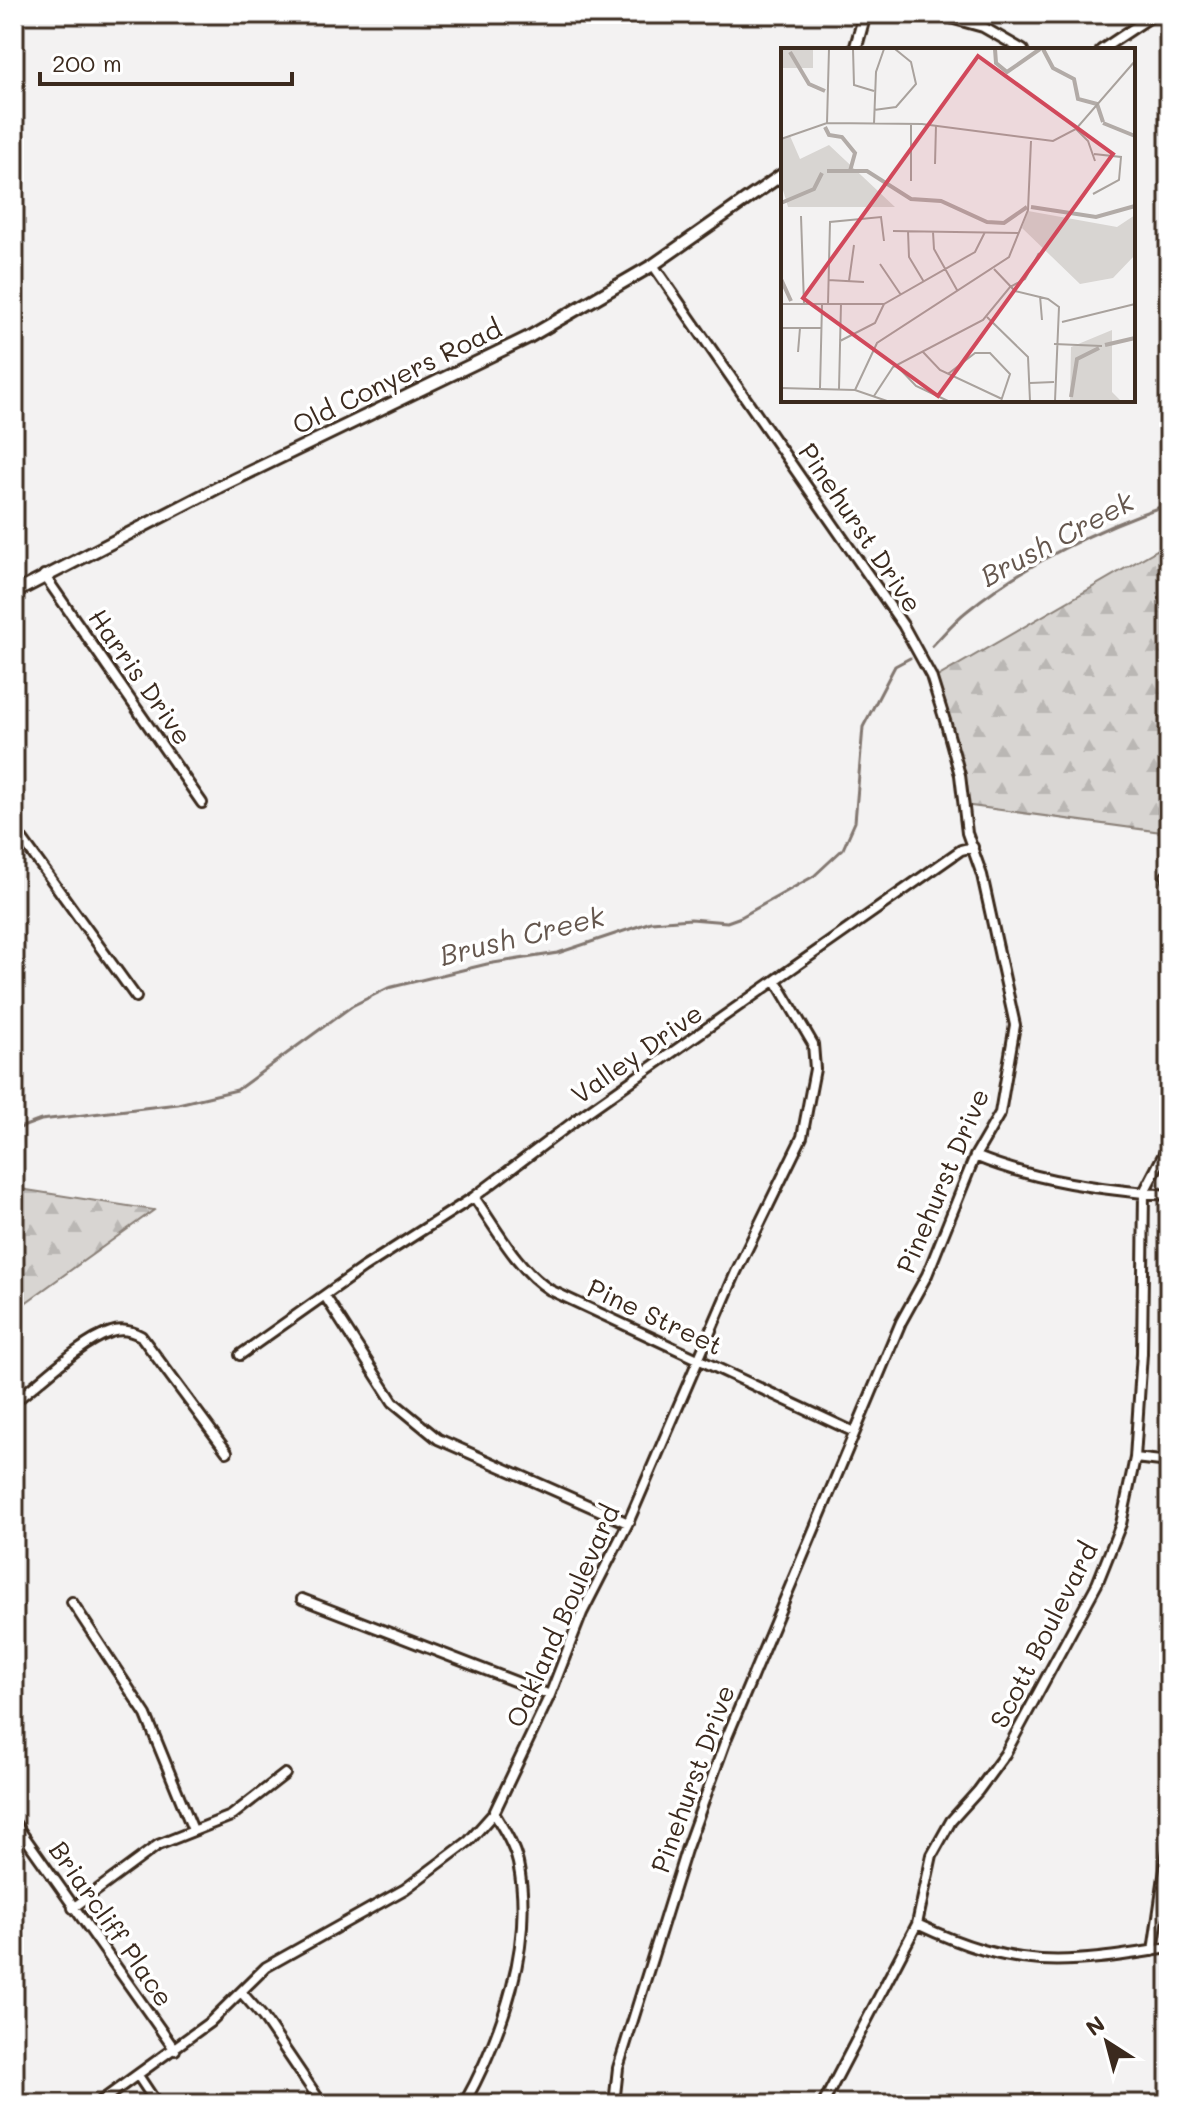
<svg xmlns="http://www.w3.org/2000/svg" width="1183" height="2118" font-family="Mali,sans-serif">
<defs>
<pattern id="forest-firs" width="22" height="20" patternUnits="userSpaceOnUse" patternTransform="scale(2)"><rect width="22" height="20" fill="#d8d5d2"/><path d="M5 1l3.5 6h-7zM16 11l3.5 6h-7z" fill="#bab7b4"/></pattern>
</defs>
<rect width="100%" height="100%" fill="#f3f2f2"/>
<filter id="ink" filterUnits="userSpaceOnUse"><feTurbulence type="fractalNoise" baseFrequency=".0125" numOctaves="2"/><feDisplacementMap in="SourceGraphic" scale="16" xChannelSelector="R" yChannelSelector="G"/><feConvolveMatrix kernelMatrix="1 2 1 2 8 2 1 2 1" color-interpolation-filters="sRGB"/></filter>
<g filter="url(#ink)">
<!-- forest -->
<path fill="url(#forest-firs)" stroke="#8a8078" stroke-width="2" d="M 1169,543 L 1169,833 L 964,805 L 932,680 Z
M 14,1188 L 154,1210 L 14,1311 Z"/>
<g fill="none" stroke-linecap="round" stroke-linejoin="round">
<!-- stream -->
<path stroke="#827770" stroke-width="3" d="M 932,646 C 943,635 954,621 967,611 C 1025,564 1098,528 1169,504
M 14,1130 L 41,1120 L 178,1104 L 237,1090 L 352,1006 L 388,988 L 487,964 L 558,953 L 651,922 L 691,919 L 727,922 L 741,917 L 814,876 L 843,849 L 855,822 L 863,727 L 895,666 L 910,658"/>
<!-- minor casing -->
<g stroke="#3b2a1e" stroke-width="14">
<path id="minor" d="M 936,14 L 983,27 L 1023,50
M 1101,50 L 1155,14
M 44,575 L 202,803
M 14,828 L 136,997
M 1166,876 L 1169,888
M 975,1156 C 1035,1181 1104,1190 1169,1195
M 474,1197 C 496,1228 517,1269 550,1290 L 854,1432
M 325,1296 L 393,1402 L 438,1439 L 628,1523
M 240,1355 L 363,1268 L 474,1197 L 580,1117 L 961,850 L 973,847
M 14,1402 C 41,1382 80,1342 111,1332 C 122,1328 132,1331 141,1336 L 227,1452
M 1135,1458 L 1169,1462
M 302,1599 L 550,1695
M 72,1602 L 146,1715 L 193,1830
M 14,1822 L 175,2050
M 73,1908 L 158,1845 L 231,1816 L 285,1774
M 917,1924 C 1016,1971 1064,1965 1169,1948
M 1153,1951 L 1169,1842
M 241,1992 L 263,2017 L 322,2104
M 139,2077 L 157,2104
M 97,2104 L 210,2022 L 266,1967 L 405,1889 L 469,1841 L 494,1813 L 550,1695 L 582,1613 L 628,1523 L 736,1272 L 802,1137 L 815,1069 L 813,1044 L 776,981
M 464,2104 C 502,2035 535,1943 518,1863 C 514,1845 503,1828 494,1813
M 614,2104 L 618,2068 L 686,1850 L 727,1737 L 901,1322 L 927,1275 L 975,1156 L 1000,1113 L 1015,1025 L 982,875 L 967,833 L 960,775 L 946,724 L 931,676 L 903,625 L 653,265
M 823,2104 L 917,1924 L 932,1855 L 951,1821 L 978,1791 L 1005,1754 L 1097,1584 L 1121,1524 L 1135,1458 L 1142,1353 L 1144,1192 L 1169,1144"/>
</g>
<!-- tertiary casing -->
<g stroke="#3b2a1e" stroke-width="16">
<path id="tertiary" d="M 855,50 L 865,14
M 14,593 L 219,487 L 529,337 L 653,265 L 783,174"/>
</g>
<!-- minor -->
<use href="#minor" stroke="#fff" stroke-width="8"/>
<!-- tertiary -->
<use href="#tertiary" stroke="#fff" stroke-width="10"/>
</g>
</g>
<g text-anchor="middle" stroke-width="7" stroke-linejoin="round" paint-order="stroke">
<!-- street labels -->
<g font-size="26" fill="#3b2a1e" stroke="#fff">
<text transform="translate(397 377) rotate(-26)" y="9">Old Conyers Road</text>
<text transform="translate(860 528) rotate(56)" y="9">Pinehurst Drive</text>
<text transform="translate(140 677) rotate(55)" y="9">Harris Drive</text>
<text transform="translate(637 1054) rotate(-35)" y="9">Valley Drive</text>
<text transform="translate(943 1181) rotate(-67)" y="9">Pinehurst Drive</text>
<text transform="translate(655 1317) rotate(25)" y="9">Pine Street</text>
<text transform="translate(563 1616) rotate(-66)" y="9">Oakland Boulevard</text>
<text transform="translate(1044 1635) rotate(-63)" y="9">Scott Boulevard</text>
<text transform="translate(693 1779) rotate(-70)" y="9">Pinehurst Drive</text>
<text transform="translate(111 1924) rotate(55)" y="9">Briarcliff Place</text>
</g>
<!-- water labels -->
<g font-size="28" font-style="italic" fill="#65574e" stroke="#fff">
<text transform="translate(1057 539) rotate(-28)" y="10">Brush Creek</text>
<text transform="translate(522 936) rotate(-14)" y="10">Brush Creek</text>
</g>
</g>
<!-- overview -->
<g transform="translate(781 48)">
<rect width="354" height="354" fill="#f3f2f2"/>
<path d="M 0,1 L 32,1 L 32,20 L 0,20 ZM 9,88 L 19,111 L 48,97 L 114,159 L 7,159 L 0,135 L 0,91 ZM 247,163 L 336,179 L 354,167 L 354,207 L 332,230 L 299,236 L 241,180 ZM 331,282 L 331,344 L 340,353 L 289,353 L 290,299 Z" fill="#d8d5d2"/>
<path fill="none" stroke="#b2aba7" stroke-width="4" d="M 214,1 L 215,15 L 226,24 L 259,1M 262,1 L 272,20 L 293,31 L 297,51 L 316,56 L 322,74M 9,4 L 28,36 L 44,43M 322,75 L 354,88M 44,79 L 48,87 L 61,89 L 74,105 L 69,123M 46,123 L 86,123 L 130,151 L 160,153 L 206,174 L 223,175 L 246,159M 0,155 L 33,141 L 41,125M 250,159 L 315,169 L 354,158M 0,231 L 10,253M 324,297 L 354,290M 290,349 L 296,311 L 318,300"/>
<path fill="none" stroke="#a9a29d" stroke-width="2" d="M 72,1 L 73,37 L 93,43M 93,62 L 115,59 L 135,36 L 130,14 L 114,1M 46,75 L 48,1M 93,76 L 95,24 L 103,1M 130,76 L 130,133M 295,81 L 307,93 L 314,113M 0,91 L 46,75 L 141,76 L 272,93 L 295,81 L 354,13M 154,116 L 155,77M 312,146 L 338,132 L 340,109 L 313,106M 20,168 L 23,256M 112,183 L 238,185M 127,183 L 128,209 L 143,234M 152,184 L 153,201 L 176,242M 99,216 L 120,247M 213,221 L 234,243 L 267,251 L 278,259 L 274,353M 47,232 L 83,234M 68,233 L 73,197M 259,248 L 261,272M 0,256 L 103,256 L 194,204 L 204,184M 47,256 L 49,174 L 100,169 L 103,193M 206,269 L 247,309 L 249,353M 281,274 L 354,256M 0,280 L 40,280M 59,293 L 94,275 L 103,256M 273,296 L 321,298M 17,304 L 19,280M 142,304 L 159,322 L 221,351M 115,317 L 135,338 L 167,353M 167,326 L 194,305 L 209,305 L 229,326 L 220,353M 249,335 L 273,334M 0,340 L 74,342 L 106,353M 39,340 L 41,257M 58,341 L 60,255M 74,342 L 96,295 L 228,209 L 247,162 L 250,93M 93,348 L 112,319 L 202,272 L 229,239 L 244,231 L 258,205"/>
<path fill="#d1495b" fill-opacity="0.15" stroke="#d1495b" stroke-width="4" d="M 197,8 L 332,106 L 157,348 L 22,250 Z"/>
<rect width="354" height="354" fill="none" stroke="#3b2a1e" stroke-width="4"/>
</g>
<!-- margin -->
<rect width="1183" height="2118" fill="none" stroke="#fff" stroke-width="48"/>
<rect x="24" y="24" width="1135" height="2070" fill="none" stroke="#3b2a1e" stroke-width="3" filter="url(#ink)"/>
<!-- north arrow -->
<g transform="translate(1107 2042) rotate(324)" stroke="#ffffff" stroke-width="6" paint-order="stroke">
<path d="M0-6L14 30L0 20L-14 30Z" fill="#3b2a1e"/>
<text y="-12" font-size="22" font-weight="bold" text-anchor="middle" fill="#3b2a1e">N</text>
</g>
<!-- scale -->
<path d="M40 72v12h252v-12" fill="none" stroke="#3b2a1e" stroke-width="4"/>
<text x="52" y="72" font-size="24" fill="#3b2a1e" stroke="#ffffff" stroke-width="6" paint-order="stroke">200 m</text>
</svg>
